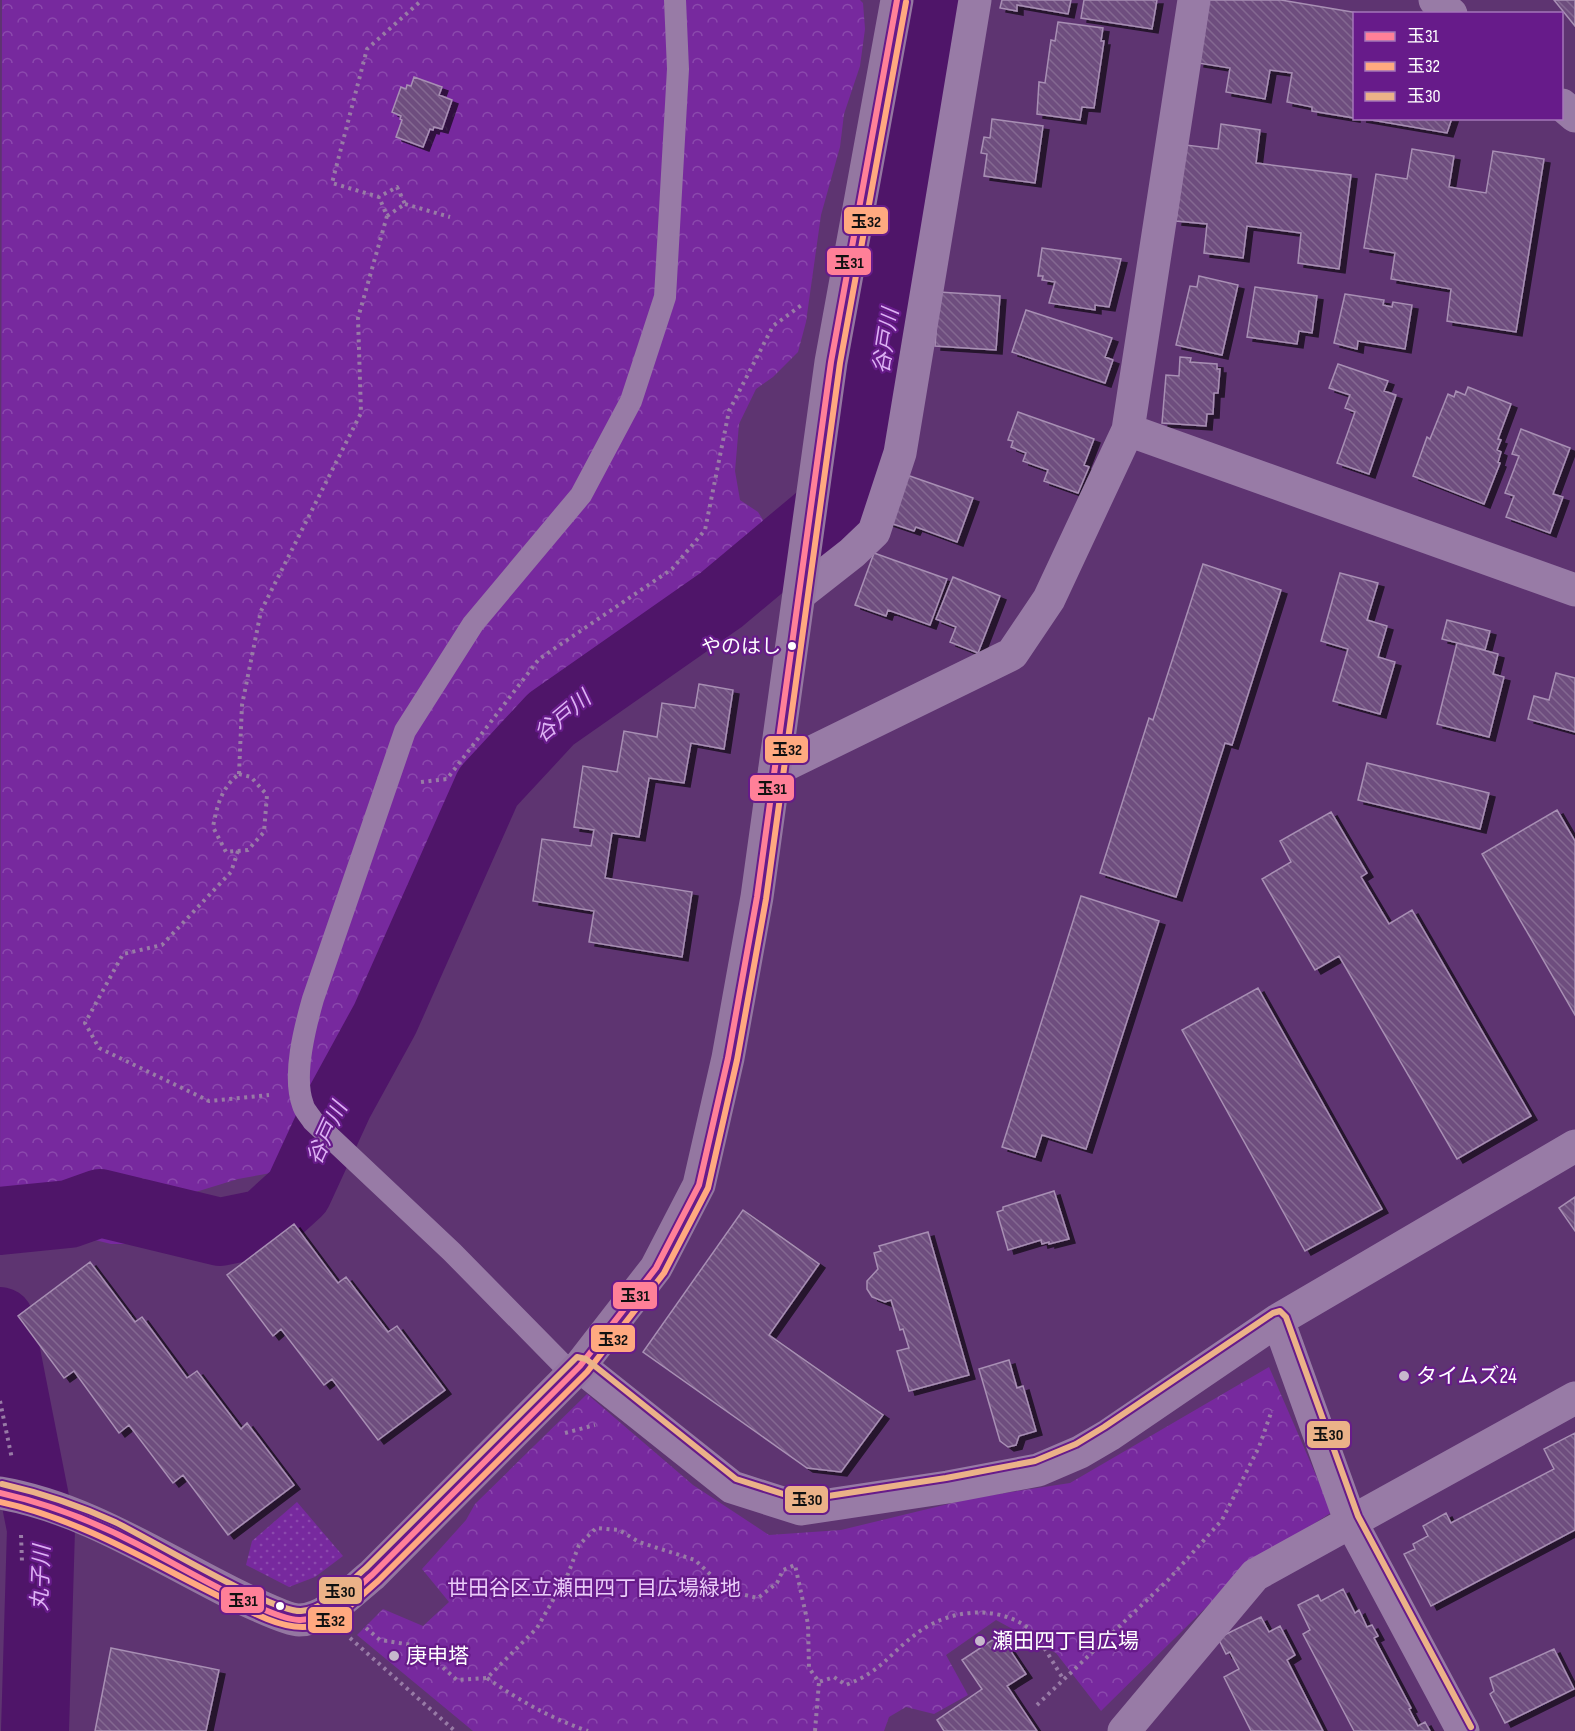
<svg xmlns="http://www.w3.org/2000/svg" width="1575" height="1731" font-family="'Sofia Sans Condensed','Noto Sans JP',sans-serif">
<defs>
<pattern id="forest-crowns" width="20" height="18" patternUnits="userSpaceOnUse" patternTransform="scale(1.5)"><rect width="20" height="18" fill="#77299e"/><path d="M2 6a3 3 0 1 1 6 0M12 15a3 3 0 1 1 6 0" fill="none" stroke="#8b49ad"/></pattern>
<pattern id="park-dots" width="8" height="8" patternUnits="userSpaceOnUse" patternTransform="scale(1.5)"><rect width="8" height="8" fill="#77299e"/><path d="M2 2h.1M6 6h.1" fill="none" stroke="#8b49ad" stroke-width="1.8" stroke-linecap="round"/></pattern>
<pattern id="building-back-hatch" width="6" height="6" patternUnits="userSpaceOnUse" patternTransform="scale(1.5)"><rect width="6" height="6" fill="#6e4d7e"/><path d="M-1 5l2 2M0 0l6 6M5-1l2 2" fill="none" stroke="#846891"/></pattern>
<filter id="shadow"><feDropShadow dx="6" dy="4" stdDeviation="0" flood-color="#0009"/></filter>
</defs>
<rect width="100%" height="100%" fill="#5e3471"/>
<!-- forest -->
<path fill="url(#forest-crowns)" d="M 2,0 L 860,0 L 863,3 L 865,29 L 860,66 L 844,114 L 840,147 L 821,215 L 806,322 L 798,352 L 773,377 L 756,389 L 739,424 L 735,471 L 740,500 L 758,512 L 768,528 L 766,545 L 743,568 L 665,616 L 593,654 L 553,692 L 466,793 L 377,982 L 358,1002 L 296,1128 L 300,1156 L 271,1173 L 238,1179 L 189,1194 L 152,1234 L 133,1244 L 111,1244 L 75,1235 L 9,1236 L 0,1230 Z
M 1269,1367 L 1332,1512 L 1248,1566 L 1101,1711 L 1056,1653 L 996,1620 L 946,1655 L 968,1695 L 934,1714 L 906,1707 L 889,1717 L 884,1731 L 473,1731 L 357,1635 L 383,1609 L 423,1626 L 449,1602 L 422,1569 L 466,1520 L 475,1504 L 587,1394 L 693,1485 L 769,1535 L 841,1530 L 973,1498 L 1070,1483 Z"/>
<!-- park -->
<path fill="url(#park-dots)" d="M 297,1502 L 343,1556 L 315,1577 L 289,1587 L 246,1565 L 252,1541 Z"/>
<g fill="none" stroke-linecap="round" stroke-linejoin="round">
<!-- river -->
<path stroke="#4f1569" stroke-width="68" d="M 0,1221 L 69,1214 L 100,1203 L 220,1232 L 264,1223 L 298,1192 L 339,1103 L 385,1019 L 488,787 L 551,719 L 721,600 L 850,492 L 864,466 L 941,0
M 0,1321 L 41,1529 L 35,1731"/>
</g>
<!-- building -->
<path fill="url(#building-back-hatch)" stroke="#a88fb4" stroke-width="1.5" filter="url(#shadow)" d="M 1002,0 L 1071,0 L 1068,14 L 1017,5 L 1017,11 L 1000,8 Z
M 1084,0 L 1157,0 L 1152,29 L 1081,18 Z
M 1208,0 L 1281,0 L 1364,14 L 1354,14 L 1354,118 L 1312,111 L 1312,107 L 1287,102 L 1292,73 L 1270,70 L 1265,99 L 1226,92 L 1230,68 L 1198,63 Z
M 1554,0 L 1575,0 L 1575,26 Z
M 1058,22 L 1103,28 L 1101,41 L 1104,41 L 1094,108 L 1082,107 L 1080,120 L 1037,114 L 1039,82 L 1045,83 L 1051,40 L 1055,41 Z
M 414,77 L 442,87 L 439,95 L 452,100 L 442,129 L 434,127 L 433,130 L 430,129 L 423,147 L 396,137 L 402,120 L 400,119 L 401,116 L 392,112 L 401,87 L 406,89 L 407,85 L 411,86 Z
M 1360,118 L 1452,118 L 1447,133 Z
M 992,119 L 1043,126 L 1035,183 L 984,176 L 987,154 L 981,153 L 984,137 L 990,138 Z
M 1221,124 L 1260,130 L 1256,163 L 1351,175 L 1339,269 L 1298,263 L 1301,233 L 1247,226 L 1243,258 L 1204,253 L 1207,224 L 1176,221 L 1186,145 L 1218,149 Z
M 1412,149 L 1454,156 L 1449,187 L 1486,193 L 1493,151 L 1544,159 L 1516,332 L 1447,321 L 1451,289 L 1391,279 L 1395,253 L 1364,248 L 1376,174 L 1407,179 Z
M 1042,248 L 1121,259 L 1109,307 L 1095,305 L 1095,310 L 1049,303 L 1055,282 L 1042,280 L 1043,276 L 1038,276 Z
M 1199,276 L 1238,285 L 1222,355 L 1176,345 L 1190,286 L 1197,287 Z
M 1255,287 L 1317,296 L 1312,333 L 1299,331 L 1297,344 L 1247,337 Z
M 939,292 L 1000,296 L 996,350 L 935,346 Z
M 1345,294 L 1384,300 L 1383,305 L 1392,307 L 1393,302 L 1412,305 L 1405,349 L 1358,341 L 1357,349 L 1334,343 Z
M 1026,310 L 1112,338 L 1105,357 L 1113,360 L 1105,383 L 1012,352 Z
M 1180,357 L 1191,358 L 1190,362 L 1217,364 L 1217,369 L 1220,369 L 1218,393 L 1214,393 L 1213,414 L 1207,414 L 1206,426 L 1162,423 L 1166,375 L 1179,376 Z
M 1338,364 L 1388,381 L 1384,391 L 1396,395 L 1369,474 L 1337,463 L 1355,412 L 1345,408 L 1350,395 L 1329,388 Z
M 1468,387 L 1511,404 L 1498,439 L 1501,440 L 1497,450 L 1501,452 L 1498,462 L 1500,463 L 1484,504 L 1413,476 L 1427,437 L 1430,439 L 1448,394 L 1454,397 L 1456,391 L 1465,395 Z
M 1018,412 L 1094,439 L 1084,465 L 1089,467 L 1078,493 L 1044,481 L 1048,470 L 1023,461 L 1026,453 L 1011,447 L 1013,441 L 1008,440 Z
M 1521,429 L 1570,448 L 1553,494 L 1563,497 L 1550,533 L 1506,517 L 1514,496 L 1505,493 L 1519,456 L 1512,454 Z
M 904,474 L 973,498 L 957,542 L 916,527 L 914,531 L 887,522 Z
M 874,553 L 947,579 L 930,625 L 888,610 L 886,616 L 855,605 Z
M 1203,564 L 1281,590 L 1232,745 L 1225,743 L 1176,897 L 1100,873 L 1149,718 L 1153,720 Z
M 1340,573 L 1378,583 L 1367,620 L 1387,626 L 1378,657 L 1395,662 L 1380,714 L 1333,701 L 1348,649 L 1321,641 Z
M 953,577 L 1000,596 L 978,653 L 950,642 L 956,627 L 936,619 Z
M 1447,620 L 1490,631 L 1485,650 L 1442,639 Z
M 1457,643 L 1498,654 L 1493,674 L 1504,677 L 1489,737 L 1437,724 Z
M 1556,673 L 1575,678 L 1575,732 L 1528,719 L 1534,696 L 1549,700 Z
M 699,684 L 733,690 L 724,749 L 691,743 L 684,783 L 649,778 L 639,837 L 612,833 L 605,878 L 692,892 L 682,957 L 589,942 L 594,911 L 533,901 L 542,839 L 591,846 L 594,830 L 574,827 L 583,766 L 617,772 L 624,731 L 657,737 L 662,703 L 695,708 Z
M 1367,763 L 1489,793 L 1480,829 L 1358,800 Z
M 1557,810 L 1575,841 L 1575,1015 L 1482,854 Z
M 1331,812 L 1367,873 L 1361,877 L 1389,924 L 1412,910 L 1531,1116 L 1457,1159 L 1339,956 L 1315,970 L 1262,879 L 1291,862 L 1280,841 Z
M 1081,896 L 1159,921 L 1086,1149 L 1042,1135 L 1035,1157 L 1002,1147 Z
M 1258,988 L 1382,1209 L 1305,1251 L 1182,1030 Z
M 1054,1191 L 1069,1239 L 1049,1244 L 1049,1242 L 1042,1244 L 1041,1240 L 1008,1250 L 997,1212 L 1003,1210 L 1003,1207 Z
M 1575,1197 L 1575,1231 L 1559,1208 Z
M 743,1210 L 819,1264 L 769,1335 L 883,1415 L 841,1472 L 807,1468 L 643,1352 Z
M 294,1224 L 338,1283 L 346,1277 L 388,1332 L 397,1326 L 445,1390 L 378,1440 L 332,1379 L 324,1385 L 281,1329 L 273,1336 L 227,1275 Z
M 928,1232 L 969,1375 L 909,1391 L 897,1351 L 909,1348 L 903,1329 L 900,1330 L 891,1300 L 885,1302 L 872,1297 L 867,1289 L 867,1281 L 878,1269 L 874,1253 L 881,1251 L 879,1246 Z
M 90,1262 L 135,1322 L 142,1317 L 187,1378 L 197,1371 L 241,1429 L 247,1423 L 294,1485 L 228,1535 L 183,1475 L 173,1483 L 129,1425 L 119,1433 L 74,1371 L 64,1378 L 18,1316 Z
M 1009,1360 L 1017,1388 L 1023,1386 L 1036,1431 L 1019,1436 L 1016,1445 L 1008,1447 L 1000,1441 L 979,1369 Z
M 1575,1433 L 1575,1530 L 1431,1606 L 1404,1554 L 1415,1549 L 1413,1544 L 1428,1536 L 1423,1526 L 1446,1513 L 1451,1523 L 1554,1469 L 1544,1449 Z
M 1343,1589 L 1355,1613 L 1359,1610 L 1367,1627 L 1372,1625 L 1378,1636 L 1374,1638 L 1411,1708 L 1409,1709 L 1418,1726 L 1425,1722 L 1430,1731 L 1354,1731 L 1303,1634 L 1310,1630 L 1298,1605 L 1318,1595 L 1321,1601 Z
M 1261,1617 L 1269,1632 L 1280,1626 L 1295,1655 L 1287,1660 L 1323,1731 L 1251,1731 L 1224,1677 L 1239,1669 L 1230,1652 L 1226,1654 L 1218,1638 Z
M 1000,1635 L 1026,1674 L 1007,1686 L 1037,1731 L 944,1731 L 937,1720 L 982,1689 L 962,1660 Z
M 111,1648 L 219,1670 L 206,1731 L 95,1731 Z
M 1554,1649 L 1574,1689 L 1505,1723 L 1490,1694 L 1494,1691 L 1490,1678 Z"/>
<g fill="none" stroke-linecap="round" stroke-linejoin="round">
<!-- path -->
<path stroke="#987ba6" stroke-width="4" stroke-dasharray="3 4.5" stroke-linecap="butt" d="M 405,204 L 450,217
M 387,216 L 405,204 L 397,187 L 379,197 L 332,183 L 367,49 L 422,0
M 239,774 L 242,705 L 261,611 L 361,413 L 358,318 L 387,216 L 379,197
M 239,774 L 251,777 L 267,795 L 264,832 L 248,850 L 226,852 L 213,827 C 217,806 221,788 239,774 Z
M 421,782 L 447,779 L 539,659 L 672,569 L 705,530 L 729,411 L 773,326 L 803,304
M 238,851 L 231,872 L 162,945 L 123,954 L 85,1023 L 99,1048 L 209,1101 L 269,1095
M 0,1401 L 12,1459
M 565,1433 L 595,1425
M 21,1535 L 22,1562
M 366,1628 L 380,1640 L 419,1646 L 457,1680 L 487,1678 L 537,1628 L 568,1574 L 579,1545 L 596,1528 L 619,1530 L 639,1542 L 695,1560 L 728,1591 L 758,1598 L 777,1583 L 783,1570 L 795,1565 L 808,1624 L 809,1668 L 819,1682 L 834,1677 L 846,1685 C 882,1671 888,1655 916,1634 C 947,1610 994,1604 1027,1627 C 1039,1635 1055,1667 1064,1680
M 350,1638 L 455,1731
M 487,1678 C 520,1701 550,1718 588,1731
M 1037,1705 L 1169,1579 L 1222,1520 L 1259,1447 L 1272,1410
M 815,1731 L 819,1682"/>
<!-- lane -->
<path stroke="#987ba6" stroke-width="22" d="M 572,1374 L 452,1252 L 313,1121 C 310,1116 304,1110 303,1105 C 292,1076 305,1027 313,999 L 405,731 L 473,624 L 581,495 L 631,401 L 665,297 L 678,69 L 675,0"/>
<!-- street -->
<path stroke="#987ba6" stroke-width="33" d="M 1435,0 L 1451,14
M 1562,105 L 1575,116
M 1128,430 L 1575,590
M 801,593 L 852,553 L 874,532 L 900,453 L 975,0
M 775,770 L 1012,654 L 1049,599 L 1128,430 L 1194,0
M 1278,1320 L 1350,1520 L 1463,1731
M 580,1366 L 732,1487 L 801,1509 L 948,1487 L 1038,1470 L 1080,1452 L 1109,1435 L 1278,1320 L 1575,1146
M 1124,1731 L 1255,1575 L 1575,1398"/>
<!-- secondary -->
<path stroke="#9477a1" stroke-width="33" d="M 0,1493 C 77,1506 146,1549 214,1584 C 229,1592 285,1620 299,1620 C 326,1620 352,1591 372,1575 L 580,1366 L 656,1268 L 699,1185 L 728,1058 L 757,897 L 831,362 L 897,0"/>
<!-- bus-1 casing -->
<g stroke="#671b8a" stroke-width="10">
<path id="bus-1" d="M 0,1493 C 49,1504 93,1521 137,1544 C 171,1561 267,1619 299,1620 C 327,1621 352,1592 372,1575 L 580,1366 L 656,1268 L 699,1185 L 728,1058 L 757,897 L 831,362 L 897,0"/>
</g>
<!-- bus-2 casing -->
<g stroke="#671b8a" stroke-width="10">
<path id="bus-2" d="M 0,1502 C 97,1523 177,1580 267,1619 C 321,1641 339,1615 378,1581 L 587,1372 L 664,1273 L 708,1188 L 737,1060 L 766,899 L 840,363 L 906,2"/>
</g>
<!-- bus-3 casing -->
<g stroke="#671b8a" stroke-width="10">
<path id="bus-3" d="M 2,1484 C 41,1493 78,1505 115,1522 C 150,1539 271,1612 301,1611 C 326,1609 348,1583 366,1568 L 577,1357 L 586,1359 L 736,1479 L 802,1500 L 946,1478 L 1035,1461 L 1076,1444 L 1104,1427 L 1273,1313 L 1280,1311 L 1286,1317 L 1358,1516 L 1471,1727"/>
</g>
<!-- bus-1 -->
<use href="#bus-1" stroke="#ff8098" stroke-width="6"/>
<!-- bus-2 -->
<use href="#bus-2" stroke="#ffa980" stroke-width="6"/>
<!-- bus-3 -->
<use href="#bus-3" stroke="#ebb288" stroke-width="6"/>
</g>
<!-- markers -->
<g fill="#fff" stroke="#671b8a" stroke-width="2">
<circle cx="792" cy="646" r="5"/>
<circle cx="280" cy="1606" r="5"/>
</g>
<g fill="#c7b8cd" stroke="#671b8a" stroke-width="2">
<circle cx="1404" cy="1376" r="6"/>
<circle cx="980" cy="1641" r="6"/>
<circle cx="394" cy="1656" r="6"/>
</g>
<g text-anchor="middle" stroke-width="4.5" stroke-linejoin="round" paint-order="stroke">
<!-- bus labels -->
<g font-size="20" fill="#fff" stroke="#671b8a" text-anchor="end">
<text x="781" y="653">やのはし</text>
</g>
<!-- poi labels -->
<g font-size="21" fill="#fff" stroke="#671b8a" text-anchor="start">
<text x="1416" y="1383">タイムズ24</text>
<text x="992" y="1648">瀬田四丁目広場</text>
<text x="406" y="1663">庚申塔</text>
</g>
<!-- park labels -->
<g font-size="21" fill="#eacbf9" stroke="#671b8a">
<text x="594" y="1595">世田谷区立瀬田四丁目広場緑地</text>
</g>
<!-- water labels -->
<g font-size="22" font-style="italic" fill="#ddb1f4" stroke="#671b8a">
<text transform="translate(885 341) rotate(-81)" y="8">谷戸川</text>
<text transform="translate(562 716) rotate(-40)" y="8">谷戸川</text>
<text transform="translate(326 1133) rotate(-65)" y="8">谷戸川</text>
<text transform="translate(40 1578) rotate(-88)" y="8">丸子川</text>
</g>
</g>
<g stroke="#671b8a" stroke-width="2">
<rect x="843" y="206" width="46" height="29" rx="6" fill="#ffa980"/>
<rect x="826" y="247" width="46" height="29" rx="6" fill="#ff8098"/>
<rect x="764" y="735" width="45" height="29" rx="6" fill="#ffa980"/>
<rect x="749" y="774" width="46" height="28" rx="6" fill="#ff8098"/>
<rect x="612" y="1281" width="46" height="29" rx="6" fill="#ff8098"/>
<rect x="590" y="1324" width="46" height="29" rx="6" fill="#ffa980"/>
<rect x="1306" y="1420" width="45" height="29" rx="6" fill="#ebb288"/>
<rect x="784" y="1485" width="45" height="29" rx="6" fill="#ebb288"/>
<rect x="318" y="1576" width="45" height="29" rx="6" fill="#ebb288"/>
<rect x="220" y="1586" width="45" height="28" rx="6" fill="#ff8098"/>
<rect x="307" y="1606" width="46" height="28" rx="6" fill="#ffa980"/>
</g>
<g font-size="16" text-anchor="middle" font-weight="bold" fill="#111">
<text x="866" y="227">玉32</text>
<text x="849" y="268">玉31</text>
<text x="787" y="755">玉32</text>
<text x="772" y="794">玉31</text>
<text x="635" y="1301">玉31</text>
<text x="613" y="1345">玉32</text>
<text x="1328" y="1440">玉30</text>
<text x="807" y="1505">玉30</text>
<text x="340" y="1597">玉30</text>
<text x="243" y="1606">玉31</text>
<text x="330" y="1626">玉32</text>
</g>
<!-- legend -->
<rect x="1353" y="12" width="210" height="108" fill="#671b8a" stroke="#a476b9" stroke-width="1.5"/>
<rect x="1365" y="32" width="30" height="9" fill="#ff8098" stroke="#a476b9" stroke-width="1.5"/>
<text x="1407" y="42" font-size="18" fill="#ffffff">玉31</text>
<rect x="1365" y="62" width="30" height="9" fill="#ffa980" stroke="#a476b9" stroke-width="1.5"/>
<text x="1407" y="72" font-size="18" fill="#ffffff">玉32</text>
<rect x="1365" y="92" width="30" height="9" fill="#ebb288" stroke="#a476b9" stroke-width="1.5"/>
<text x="1407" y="102" font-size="18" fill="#ffffff">玉30</text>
</svg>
